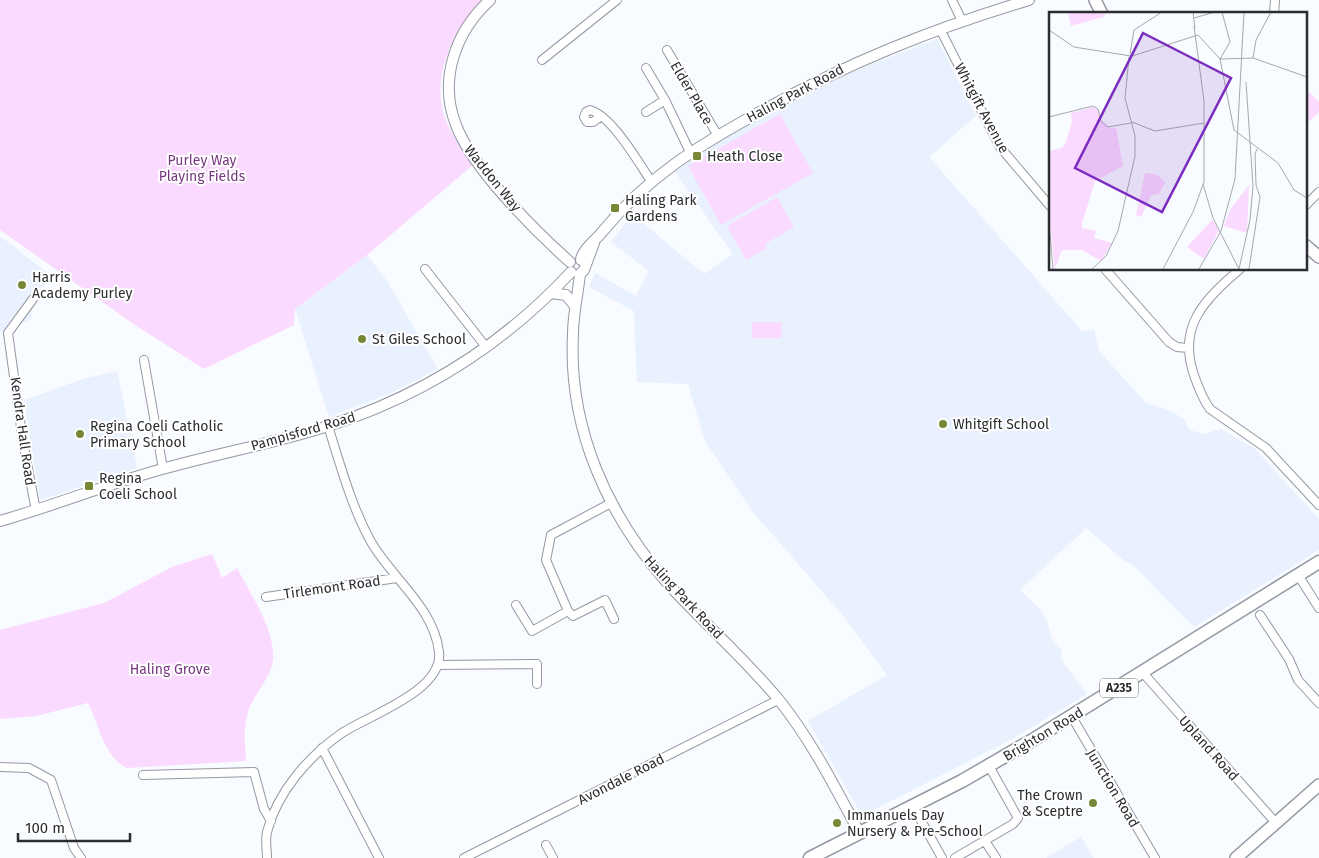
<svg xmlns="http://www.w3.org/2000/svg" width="1319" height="858" font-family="'Fira Sans',sans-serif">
<rect width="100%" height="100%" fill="#f8fbff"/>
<!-- built -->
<path fill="#e9f0fe" d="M 937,39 L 976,116 L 929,157 L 1082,331 L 1094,330 L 1099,351 L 1146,403 L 1166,409 L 1183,418 L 1190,430 L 1203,434 L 1221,429 L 1255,449 L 1319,519 L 1319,550 L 1194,627 L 1132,564 L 1126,562 L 1086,528 L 1020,590 L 1041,610 L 1048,624 L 1052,640 L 1062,650 L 1061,660 L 1087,694 L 1014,738 L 862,816 L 808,721 L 887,675 L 846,619 L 753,512 L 705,441 L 688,384 L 637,382 L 634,311 L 589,287 L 595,273 L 636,296 L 649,271 L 611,242 L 632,214 L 704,274 L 733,254 L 675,172 L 707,149 L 786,102 L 842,76 Z
M 0,236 L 54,278 L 34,292 L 31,319 L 0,332 Z
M 367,255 L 387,281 L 438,369 L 389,394 L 329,417 L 295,309 Z
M 117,371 L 137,468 L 40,500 L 24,400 L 86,378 Z
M 1081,837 L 1094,858 L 1046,858 Z"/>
<!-- green -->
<path fill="#fbdaff" d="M 0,0 L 482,0 C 455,27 433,71 443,111 C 448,131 462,149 473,165 L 367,255 L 295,309 L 294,325 L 204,369 L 135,325 L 0,230 Z
M 1305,88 L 1319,102 L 1319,112 L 1305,125 Z
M 780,114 L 813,173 L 721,225 L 688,166 Z
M 777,197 L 794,227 L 765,244 L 767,248 L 746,260 L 727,226 Z
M 752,322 L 782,322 L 782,338 L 752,338 Z
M 212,554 L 222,578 L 237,568 C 250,593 276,632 273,660 C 270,680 254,693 248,712 C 243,728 245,744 246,761 L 127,768 C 104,757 99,725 88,703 L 36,716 L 0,719 L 0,630 L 104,603 L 172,567 Z"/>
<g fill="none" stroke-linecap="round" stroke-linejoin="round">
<!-- minor casing -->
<g stroke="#9398a2" stroke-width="10">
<path id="minor" d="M 952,0 L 962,21
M 1274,14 L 1275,0
M 940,29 L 1000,147 L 1050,206
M 667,50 L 718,136
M 542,60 L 617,0
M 646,68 L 665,100
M 646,112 L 665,100 L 690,152
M 601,116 L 593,122 L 587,122 L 584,117 L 586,112 L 590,110 C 612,116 638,162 651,181
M 1305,206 L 1319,192
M 425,269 L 486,347
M 1105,269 L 1169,342 L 1177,347 L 1188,348
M 1240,269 C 1204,300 1176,327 1195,378 C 1199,389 1203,400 1210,409 L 1266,448 L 1319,505
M 33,299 L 8,333 L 23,442 L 36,511
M 144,360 L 163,469
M 611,503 L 551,535 L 546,560 L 568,611 L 573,616 L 605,600 L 614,619
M 1298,575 L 1319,608
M 266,597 L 397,578
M 516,605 L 532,631 L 568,611
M 1260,615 L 1289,659 L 1298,680 L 1319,703
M 438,665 L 537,664 L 537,684
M 1143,673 L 1276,823
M 1072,717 L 1155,858
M 322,748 L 379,858
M 0,767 L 29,768 L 51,780 L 74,848 L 81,858
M 143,775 L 254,772 L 264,809 L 271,821
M 913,806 L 942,858
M 985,841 L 996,858
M 546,845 L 553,858
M 267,858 C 267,849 265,840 267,832 C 277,792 309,756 342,733 C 367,716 444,691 439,652 C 434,607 391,578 370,540 C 351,505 340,464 328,426
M 464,858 L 778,700
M 955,858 L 1013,824 L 1018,818 L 989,766"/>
</g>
<!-- tertiary casing -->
<g stroke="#9398a2" stroke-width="12">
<path id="tertiary" d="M 490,0 C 456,31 438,79 456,125 C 472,168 535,231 570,262
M 581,260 C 581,251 597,239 603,231 C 647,177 698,146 758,113 C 847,63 932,29 1029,0
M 580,274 C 578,294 573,313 573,334 C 568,428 607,515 669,585 C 705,624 745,659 779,700 C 811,740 835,787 859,832
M 580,274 L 584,270 L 594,243
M 551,293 L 566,295 L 575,306
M 0,521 C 56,505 110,483 166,468 C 220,453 275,443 328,426 C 422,396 504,344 571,272"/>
</g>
<!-- secondary casing -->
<g stroke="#9398a2" stroke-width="14">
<path id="secondary" d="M 1095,0 L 1102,14
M 1305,245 L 1319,257
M 1236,858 L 1319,785"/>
</g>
<!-- primary casing -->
<g stroke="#9398a2" stroke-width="15">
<path id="primary" d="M 810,858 L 962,781 L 1031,741 L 1319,562"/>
</g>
<!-- minor -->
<use href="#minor" stroke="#fff" stroke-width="8"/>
<!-- tertiary -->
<use href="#tertiary" stroke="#fff" stroke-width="10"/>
<!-- secondary -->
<use href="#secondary" stroke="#fff" stroke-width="11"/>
<!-- primary -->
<use href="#primary" stroke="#fff" stroke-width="12"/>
</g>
<!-- markers -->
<g fill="#768736" stroke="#fff" stroke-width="2">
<rect x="692" y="151" width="10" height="10" rx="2.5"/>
<rect x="610" y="203" width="10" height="10" rx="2.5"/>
<circle cx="22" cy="285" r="5"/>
<circle cx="362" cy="339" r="5"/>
<circle cx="943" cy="424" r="5"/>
<circle cx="80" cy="434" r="5"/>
<rect x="84" y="481" width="10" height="10" rx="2.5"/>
<circle cx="1093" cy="803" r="5"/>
<circle cx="837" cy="823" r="5"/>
</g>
<g text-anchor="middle" stroke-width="4" stroke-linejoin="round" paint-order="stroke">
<!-- shield labels -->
<rect fill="#fff" stroke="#6b6c6e" stroke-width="1" x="1100" y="678.5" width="38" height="19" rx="4"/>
<g font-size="12" font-weight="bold" fill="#2b2d30">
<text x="1119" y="692">A235</text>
</g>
<!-- street labels -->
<g font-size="14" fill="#2b2d30" stroke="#fff">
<text transform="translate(692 93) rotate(60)" y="5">Elder Place</text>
<text transform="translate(795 93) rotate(-28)" y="5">Haling Park Road</text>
<text transform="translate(982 108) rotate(62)" y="5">Whitgift Avenue</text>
<text transform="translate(493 178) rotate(51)" y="5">Waddon Way</text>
<text transform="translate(23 431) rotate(82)" y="5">Kendra Hall Road</text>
<text transform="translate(303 431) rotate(-16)" y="5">Pampisford Road</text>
<text transform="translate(332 587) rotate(-8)" y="5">Tirlemont Road</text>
<text transform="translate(684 597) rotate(47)" y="5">Haling Park Road</text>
<text transform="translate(1043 734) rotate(-31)" y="5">Brighton Road</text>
<text transform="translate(1209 748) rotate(48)" y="5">Upland Road</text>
<text transform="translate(621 779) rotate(-27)" y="5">Avondale Road</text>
<text transform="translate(1113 788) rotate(59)" y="5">Junction Road</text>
</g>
<!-- poi labels -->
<g font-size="14" fill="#2b2d30" stroke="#fff" text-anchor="start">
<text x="707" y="161">Heath Close</text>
<text x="625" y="205">Haling Park<tspan x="625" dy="16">Gardens</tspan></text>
<text x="32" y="282">Harris<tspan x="32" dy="16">Academy Purley</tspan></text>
<text x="372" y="344">St Giles School</text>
<text x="953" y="429">Whitgift School</text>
<text x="90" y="431">Regina Coeli Catholic<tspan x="90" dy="16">Primary School</tspan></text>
<text x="99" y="483">Regina<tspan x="99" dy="16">Coeli School</tspan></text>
<text x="1083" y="800" text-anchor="end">The Crown<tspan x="1083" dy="16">&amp; Sceptre</tspan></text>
<text x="847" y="820">Immanuels Day<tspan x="847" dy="16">Nursery &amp; Pre-School</tspan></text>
</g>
<!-- park labels -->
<g font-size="14" fill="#773881" stroke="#fff">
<text x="202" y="165">Purley Way<tspan x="202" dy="16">Playing Fields</tspan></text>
<text x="170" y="674">Haling Grove</text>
</g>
</g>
<!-- overview -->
<g transform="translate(1049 12)">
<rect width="258" height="258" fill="#f8fbff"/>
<path d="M 19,0 L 58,0 L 54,5 L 22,14 ZM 44,95 L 49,98 L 51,108 L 60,116 L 67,116 L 74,154 L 46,169 L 33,211 L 33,216 L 47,219 L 45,226 L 63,231 L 52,249 L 33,238 L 13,238 L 6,257 L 0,202 L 0,139 L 13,136 L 17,130 L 23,110 L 22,101 ZM 96,161 L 107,162 L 116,170 L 110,182 L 102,183 L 92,205 L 87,203 ZM 200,173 L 198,221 L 175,214 L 181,198 ZM 163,208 L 170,218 L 155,247 L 138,235 Z" fill="#fbdaff"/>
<path fill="none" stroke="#a6a9ac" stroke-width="1" d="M 144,0 L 146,17M 145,6 L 166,0M 0,18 L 25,35 L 82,44M 149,23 L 171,47 L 185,118 L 229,151 L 245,178 L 258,186M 81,42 L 85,18 L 113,0M 80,45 L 149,23M 204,46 L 258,65M 171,47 L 204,46 L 207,28 L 222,0M 171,47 L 181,30 L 173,0M 0,105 L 44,94 L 49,97 L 52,109 L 59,115 L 82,111M 83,110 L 106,119 L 155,111M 154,172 L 164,206 L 190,257M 0,209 L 4,257M 43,257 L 57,244 L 69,219 L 86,144 L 86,124 L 76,86 L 80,45M 114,257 L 144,200 L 155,170 L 155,89 L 145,14M 150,257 L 172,219 L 186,167 L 195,0M 190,257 L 201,208 L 204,174 L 197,70M 200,257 L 211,185 L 207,173 L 206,142 L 208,137"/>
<path fill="#7b2cbf" fill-opacity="0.15" stroke="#7b2cbf" stroke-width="2.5" d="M 94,21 L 182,66 L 113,200 L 26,156 Z"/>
<rect width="258" height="258" fill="none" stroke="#2b2d30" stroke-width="2.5"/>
</g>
<!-- scale -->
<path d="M18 833v8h112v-8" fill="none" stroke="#2b2d30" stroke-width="2.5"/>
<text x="25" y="833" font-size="15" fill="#2b2d30" stroke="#ffffff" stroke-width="4" paint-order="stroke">100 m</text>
</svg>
